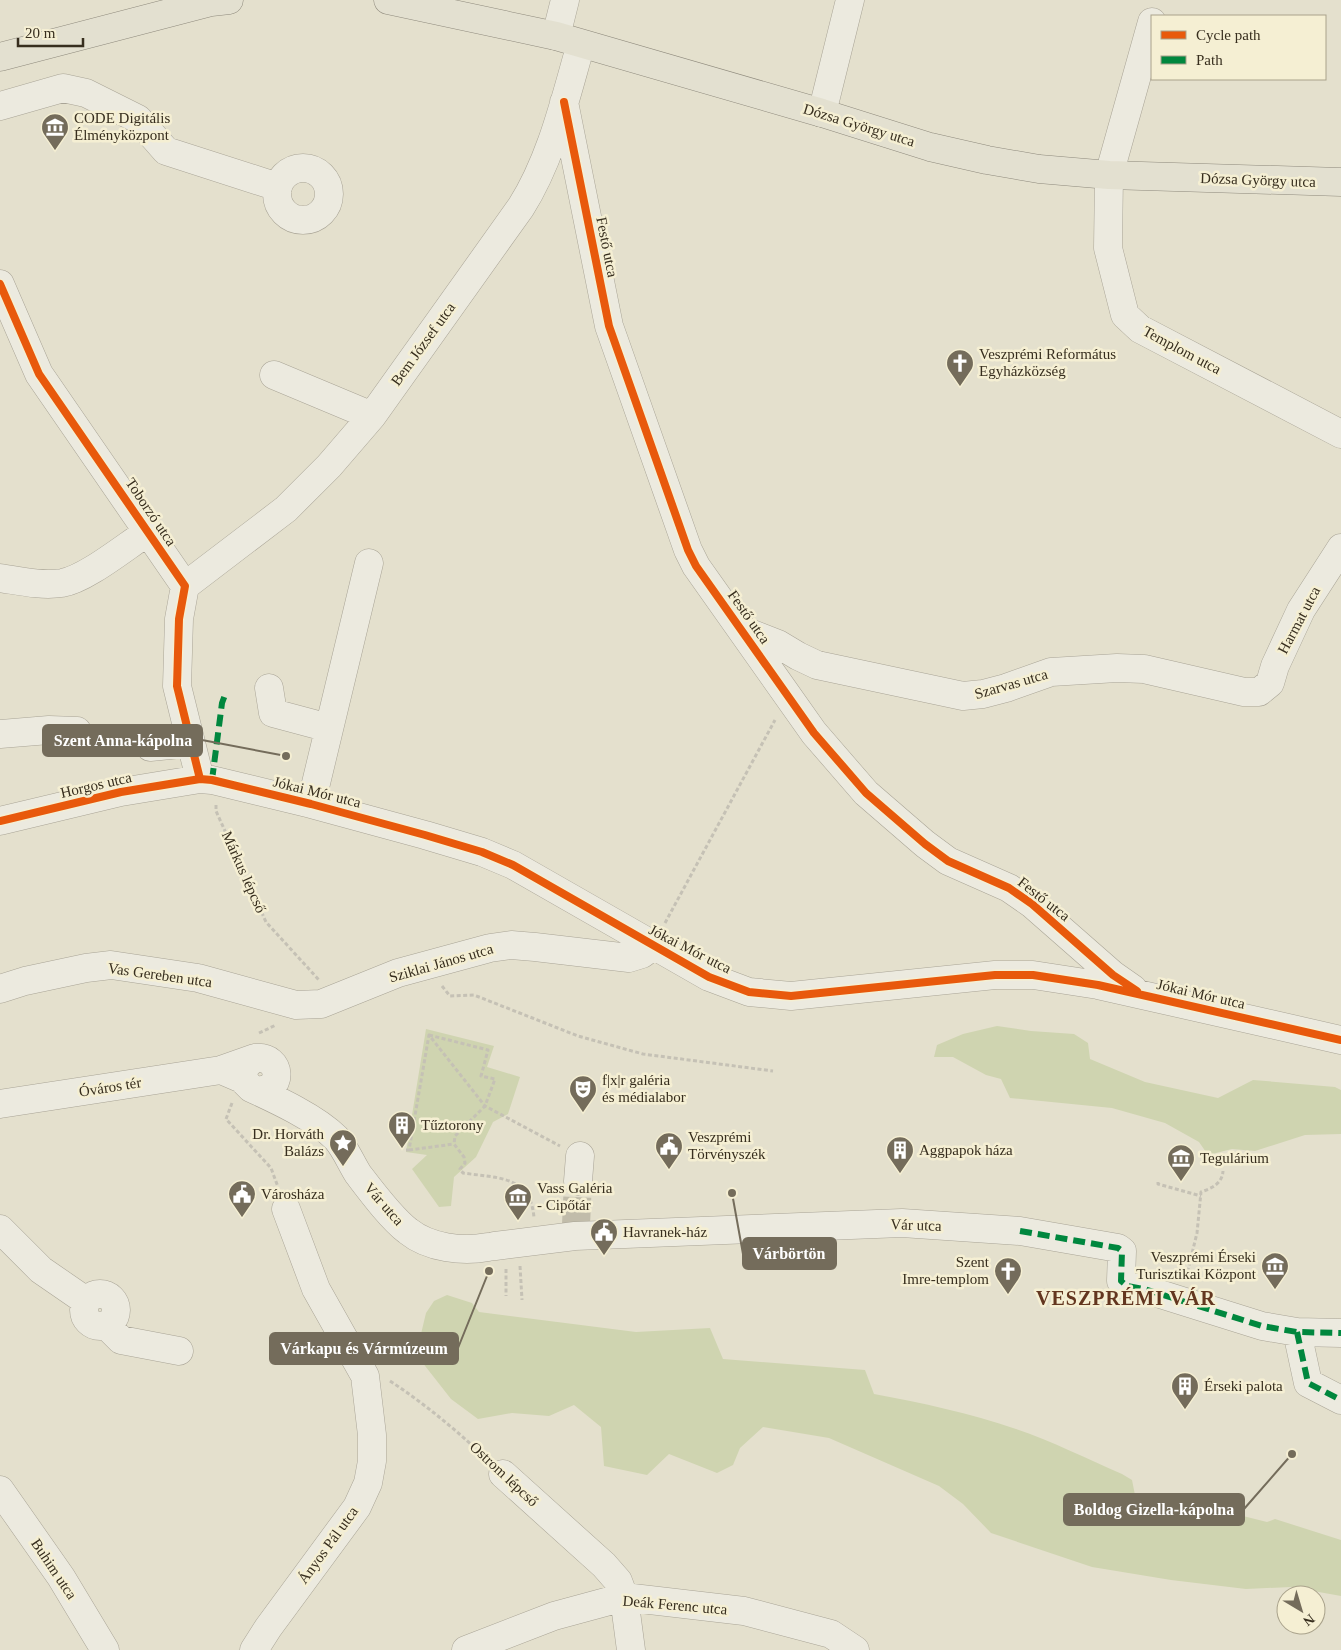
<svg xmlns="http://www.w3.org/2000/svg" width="1341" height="1650" font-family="'Times New Roman',serif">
<rect width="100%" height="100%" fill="#e4e0cd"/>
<!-- green -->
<path fill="#cfd4b0" d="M 997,1026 L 1031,1031 L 1074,1034 L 1088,1043 L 1090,1059 L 1145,1082 L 1218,1098 L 1253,1080 L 1335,1087 L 1341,1090 L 1341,1134 L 1305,1135 L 1255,1151 L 1232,1149 L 1208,1155 L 1199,1142 L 1165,1123 L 1112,1108 L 1010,1098 L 1001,1079 L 986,1075 L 953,1057 L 934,1057 L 937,1045 L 963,1034 Z
M 426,1029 L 494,1046 L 487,1067 L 520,1077 L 508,1114 L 493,1122 L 476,1157 L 454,1177 L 451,1206 L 439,1207 L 412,1169 L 427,1155 L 406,1152 Z
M 447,1295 L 472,1303 L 479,1312 L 636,1332 L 710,1328 L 723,1359 L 865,1370 L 874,1394 C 923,1403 969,1413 1016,1429 C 1052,1441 1087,1459 1122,1474 L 1132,1480 L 1135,1495 L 1146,1504 L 1176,1516 L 1189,1517 L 1215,1509 L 1267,1522 L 1275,1519 L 1341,1540 L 1341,1596 L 1291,1587 L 1246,1589 L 1171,1580 L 1092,1567 L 991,1533 L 963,1504 L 939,1486 L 829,1438 L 763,1427 L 740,1448 L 733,1465 L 717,1473 L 669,1454 L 647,1475 L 604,1466 L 601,1427 L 574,1405 L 549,1416 L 512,1413 L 478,1419 L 451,1399 L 422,1362 L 420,1338 L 426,1313 L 434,1301 Z"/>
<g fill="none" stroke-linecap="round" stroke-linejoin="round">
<!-- minor-tunnel -->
<path stroke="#c1bcaa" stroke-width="28" stroke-dasharray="28 14" stroke-linecap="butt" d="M 576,1225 L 578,1181"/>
<!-- minor casing -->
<g stroke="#a9a496" stroke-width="29">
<path id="minor" d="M 1152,22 L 1109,175 L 1108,248 L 1125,315 L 1140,329 L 1341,434
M 556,36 L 565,0
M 564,102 L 609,326 L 688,550 L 696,566 L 814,733 L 866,793 L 925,844 L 948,861 L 1009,888 L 1032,904 L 1113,975 L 1133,989
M 0,106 L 63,88 L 86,93 L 138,119 L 166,151 L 278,187
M 822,113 L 850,0
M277 194a26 26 0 1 1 52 0a26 26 0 1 1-52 0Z
M 0,284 L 39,374 L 185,586 L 179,619 L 177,686 L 200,779
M 274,375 L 372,416
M 0,578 C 20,581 41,586 62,583 C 86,579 126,546 148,532
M 185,586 L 286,509 L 329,466 L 372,416 L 521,207 C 552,158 565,99 581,44
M 742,630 L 778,644 L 798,656 L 817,665 L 963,696 L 983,694 L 1006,688 L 1051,672 L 1117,668 L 1144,669 L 1244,692 L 1259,692 L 1270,683 L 1275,666 L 1301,610 L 1341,548
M 269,688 L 273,713 L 329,728
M 0,734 L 49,730 L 77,731
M 150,747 L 190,743
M 311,804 L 369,563
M 0,821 L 121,792 L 200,779 L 212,780 L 311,804 L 425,835 L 482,852 L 513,865 L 709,977 L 749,992 L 791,996 L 995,975 L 1033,975 L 1098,985 L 1341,1040
M 0,989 L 25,981 L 86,968 L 111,965 L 198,978 L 296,1005 L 321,1004 L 398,973 L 490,948 L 511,945 L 535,947 L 629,958 L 642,954 L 653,946
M 221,1070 L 242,1079 L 251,1088 C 277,1100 316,1118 336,1138 C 345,1148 351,1163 358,1174 C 371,1191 391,1218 408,1231 C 429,1248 463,1252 488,1247
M 244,1071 L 246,1065 L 255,1058 C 283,1055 284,1093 256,1090
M 0,1104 L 221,1070 L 255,1058
M 578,1181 L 580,1156
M 0,1229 L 41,1270 L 86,1301
M 495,1246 L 575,1236 L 902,1223 L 1020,1231 L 1118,1248 L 1122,1251 L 1121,1281 L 1127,1286 L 1144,1289 L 1262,1326 L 1297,1332 L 1341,1333
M84 1310a16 16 0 1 1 32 0a16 16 0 1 1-32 0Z
M 106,1325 L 121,1340 L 179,1351
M 1297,1332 L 1308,1383 L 1341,1400
M 503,1474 L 604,1565 L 618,1581 L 624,1597 L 631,1650
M 0,1490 L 61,1577 L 105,1650
M 254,1650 L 268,1628 L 357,1507 L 368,1483 L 372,1461 L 372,1435 L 365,1376 L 316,1289 L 286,1209
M 466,1650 L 554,1616 L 624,1597 L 744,1611 L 831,1634 L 855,1650"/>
</g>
<!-- major casing -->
<g stroke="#8f8a7d" stroke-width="29">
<path id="major" d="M 388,0 L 556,36 L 822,113 L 930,147 L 987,160 L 1039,169 L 1109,175 L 1341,182
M 0,57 L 211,2 L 229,0"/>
</g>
<!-- path -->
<path stroke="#c5c1b5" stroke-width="3" stroke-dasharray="4 2.5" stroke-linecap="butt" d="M 99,736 L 128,741
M 216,805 L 216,811 L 266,922 L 319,980
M 665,923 L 775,720
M 442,986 L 450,996 L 474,995 L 578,1036 L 643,1054 L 773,1071
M 259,1033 L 276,1025
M 429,1035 L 488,1050 L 481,1076 L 495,1079 L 485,1106 L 455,1136 L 454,1144 L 464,1157 L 465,1163 L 460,1169 L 463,1173 C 496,1178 531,1175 534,1218
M 232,1103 L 226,1119 L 271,1168 L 278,1187
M 406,1150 L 409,1150 L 429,1035 L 485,1106 L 560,1146
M 409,1150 L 454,1144
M 1158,1182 L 1158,1184 L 1201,1196
M 520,1266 L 522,1300
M 506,1269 L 506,1296
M 1186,1278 L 1197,1233 L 1201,1192 C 1212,1188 1222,1184 1223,1171
M 390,1381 C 425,1404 456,1430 486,1458"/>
<!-- minor -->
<use href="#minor" stroke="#eceadf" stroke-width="28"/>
<!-- major -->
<use href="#major" stroke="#e3e0d0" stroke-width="28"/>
<!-- quiet -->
<path stroke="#00873e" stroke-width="6" stroke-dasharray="12 6" stroke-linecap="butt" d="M 212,780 L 222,703 L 225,695
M 1020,1231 L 1118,1248 L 1122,1251 L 1121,1281 L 1127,1286 L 1144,1289 L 1262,1326 L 1297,1332 L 1341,1333
M 1297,1332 L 1308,1383 L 1341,1400"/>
<!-- cycleway casing -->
<g stroke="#f5efd3" stroke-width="11">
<path id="cycleway" d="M 564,102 L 609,326 L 688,550 L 696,566 L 814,733 L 866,793 L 925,844 L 948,861 L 1009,888 L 1032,904 L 1113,975 L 1137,991
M 0,284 L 39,374 L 185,586 L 179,619 L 177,686 L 200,779
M 0,821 L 121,792 L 200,779 L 212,780 L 311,804 L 425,835 L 482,852 L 513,865 L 709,977 L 749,992 L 791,996 L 995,975 L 1033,975 L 1098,985 L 1341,1040"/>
</g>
<!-- cycleway -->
<use href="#cycleway" stroke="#e8590c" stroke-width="8"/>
</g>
<!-- icons -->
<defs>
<g id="museum-pin" transform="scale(1.4375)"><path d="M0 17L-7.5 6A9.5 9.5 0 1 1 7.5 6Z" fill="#746c5b" stroke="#f5efd3"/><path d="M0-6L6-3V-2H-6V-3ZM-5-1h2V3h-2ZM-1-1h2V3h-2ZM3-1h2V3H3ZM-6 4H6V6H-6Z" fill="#fff"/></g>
<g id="church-pin" transform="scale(1.4375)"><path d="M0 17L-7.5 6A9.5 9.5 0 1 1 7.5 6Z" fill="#746c5b" stroke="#f5efd3"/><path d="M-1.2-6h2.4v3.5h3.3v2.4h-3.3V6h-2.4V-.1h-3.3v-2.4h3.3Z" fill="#fff"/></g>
<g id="theatre-pin" transform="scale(1.4375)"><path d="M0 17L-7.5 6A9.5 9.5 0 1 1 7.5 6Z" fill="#746c5b" stroke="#f5efd3"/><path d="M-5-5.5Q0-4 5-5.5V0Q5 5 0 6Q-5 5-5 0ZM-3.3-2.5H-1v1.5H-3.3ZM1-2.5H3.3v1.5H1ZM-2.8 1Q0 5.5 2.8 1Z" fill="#fff"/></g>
<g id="building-pin" transform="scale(1.4375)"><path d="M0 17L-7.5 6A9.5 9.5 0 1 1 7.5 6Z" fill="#746c5b" stroke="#f5efd3"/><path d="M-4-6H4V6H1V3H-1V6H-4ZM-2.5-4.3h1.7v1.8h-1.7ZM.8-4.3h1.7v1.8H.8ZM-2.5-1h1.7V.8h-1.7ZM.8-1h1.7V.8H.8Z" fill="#fff"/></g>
<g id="sight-pin" transform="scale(1.4375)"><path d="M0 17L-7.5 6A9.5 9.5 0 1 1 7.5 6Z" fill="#746c5b" stroke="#f5efd3"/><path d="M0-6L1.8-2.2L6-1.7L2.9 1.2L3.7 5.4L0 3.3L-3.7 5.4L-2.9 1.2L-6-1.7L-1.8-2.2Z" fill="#fff"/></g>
<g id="civic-pin" transform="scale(1.4375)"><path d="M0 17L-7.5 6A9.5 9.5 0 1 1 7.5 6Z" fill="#746c5b" stroke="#f5efd3"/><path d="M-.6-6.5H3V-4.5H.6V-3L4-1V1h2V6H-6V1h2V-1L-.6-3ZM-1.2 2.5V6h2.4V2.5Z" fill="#fff"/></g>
</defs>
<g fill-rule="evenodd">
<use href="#museum-pin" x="55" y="127"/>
<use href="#church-pin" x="960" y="363"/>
<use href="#theatre-pin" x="583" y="1089"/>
<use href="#building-pin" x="402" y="1125"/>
<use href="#sight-pin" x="343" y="1143"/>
<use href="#civic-pin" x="669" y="1146"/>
<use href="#building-pin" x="900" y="1150"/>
<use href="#museum-pin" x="1181" y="1158"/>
<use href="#civic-pin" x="242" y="1194"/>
<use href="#museum-pin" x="518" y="1197"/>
<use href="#civic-pin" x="604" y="1232"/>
<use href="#museum-pin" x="1275" y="1266"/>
<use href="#church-pin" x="1008" y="1271"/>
<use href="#building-pin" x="1185" y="1386"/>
</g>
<g text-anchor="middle" stroke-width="5" stroke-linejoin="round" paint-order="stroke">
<!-- poi labels -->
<g font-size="15" fill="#372e1e" stroke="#f5efd3" text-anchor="start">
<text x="74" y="123">CODE Digitális<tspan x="74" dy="17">Élményközpont</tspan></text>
<text x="979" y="359">Veszprémi Református<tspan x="979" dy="17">Egyházközség</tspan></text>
<text x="602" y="1085">f|x|r galéria<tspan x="602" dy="17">és médialabor</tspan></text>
<text x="421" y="1130">Tűztorony</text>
<text x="324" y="1139" text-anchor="end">Dr. Horváth<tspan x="324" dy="17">Balázs</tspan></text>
<text x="688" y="1142">Veszprémi<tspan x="688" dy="17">Törvényszék</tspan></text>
<text x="919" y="1155">Aggpapok háza</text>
<text x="1200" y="1163">Tegulárium</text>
<text x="537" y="1193">Vass Galéria<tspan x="537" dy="17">- Cipőtár</tspan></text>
<text x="261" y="1199">Városháza</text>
<text x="623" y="1237">Havranek-ház</text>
<text x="1256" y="1262" text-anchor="end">Veszprémi Érseki<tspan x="1256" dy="17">Turisztikai Központ</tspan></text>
<text x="989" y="1267" text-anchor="end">Szent<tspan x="989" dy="17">Imre-templom</tspan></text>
<text x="1204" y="1391">Érseki palota</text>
</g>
<!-- street labels -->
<g font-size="15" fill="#372e1e" stroke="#f5efd3">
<text transform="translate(859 125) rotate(17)" y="5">Dózsa György utca</text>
<text transform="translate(1258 180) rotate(2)" y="5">Dózsa György utca</text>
<text transform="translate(607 247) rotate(79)" y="5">Festő utca</text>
<text transform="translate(423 344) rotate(-54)" y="5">Bem József utca</text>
<text transform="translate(1182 350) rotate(28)" y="5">Templom utca</text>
<text transform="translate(151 512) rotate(56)" y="5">Toborzó utca</text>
<text transform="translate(749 617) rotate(55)" y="5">Festő utca</text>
<text transform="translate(1299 620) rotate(-62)" y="5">Harmat utca</text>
<text transform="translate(1011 684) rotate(-16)" y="5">Szarvas utca</text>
<text transform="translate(96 785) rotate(-13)" y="5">Horgos utca</text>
<text transform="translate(317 792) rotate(14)" y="5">Jókai Mór utca</text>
<text transform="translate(244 872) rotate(66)" y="5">Márkus lépcső</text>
<text transform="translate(1044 899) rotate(38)" y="5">Festő utca</text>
<text transform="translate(690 949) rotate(27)" y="5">Jókai Mór utca</text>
<text transform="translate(441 963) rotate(-16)" y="5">Sziklai János utca</text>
<text transform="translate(160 975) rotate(8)" y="5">Vas Gereben utca</text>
<text transform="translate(1201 994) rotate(13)" y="5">Jókai Mór utca</text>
<text transform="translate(110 1087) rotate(-9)" y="5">Óváros tér</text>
<text transform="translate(384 1204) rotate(49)" y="5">Vár utca</text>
<text transform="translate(916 1225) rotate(2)" y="5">Vár utca</text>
<text transform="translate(504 1474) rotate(43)" y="5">Ostrom lépcső</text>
<text transform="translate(328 1545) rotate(-54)" y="5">Ányos Pál utca</text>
<text transform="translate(54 1569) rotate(56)" y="5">Buhim utca</text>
<text transform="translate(675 1605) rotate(5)" y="5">Deák Ferenc utca</text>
</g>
<!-- district labels -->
<g font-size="20" font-weight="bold" letter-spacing="1" fill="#63361f" stroke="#f5efd3">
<text x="1126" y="1305">VESZPRÉMI VÁR</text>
</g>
</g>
<!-- callouts -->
<path fill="none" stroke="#746c5b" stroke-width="2" d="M286 756L202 740M732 1193L743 1254M489 1271L458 1348M1292 1454L1244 1509"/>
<g fill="#746c5b" stroke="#f5efd3" stroke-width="2">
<circle cx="286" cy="756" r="5"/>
<circle cx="732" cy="1193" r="5"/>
<circle cx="489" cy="1271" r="5"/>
<circle cx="1292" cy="1454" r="5"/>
</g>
<g fill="#746c5b" stroke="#746c5b" stroke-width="2">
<rect x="43" y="725" width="159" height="31" rx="5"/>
<rect x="743" y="1238" width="93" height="31" rx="5"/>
<rect x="270" y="1333" width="188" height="31" rx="5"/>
<rect x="1064" y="1494" width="180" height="31" rx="5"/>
</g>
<g font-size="16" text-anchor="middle" font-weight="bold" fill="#fff">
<text x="123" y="746">Szent Anna-kápolna</text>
<text x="789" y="1259">Várbörtön</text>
<text x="364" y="1354">Várkapu és Vármúzeum</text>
<text x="1154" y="1515">Boldog Gizella-kápolna</text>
</g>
<!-- legend -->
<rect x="1151" y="15" width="175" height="65" fill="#f5efd3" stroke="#a9a28b"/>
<rect x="1161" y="31" width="25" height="8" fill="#e8590c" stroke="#a9a28b"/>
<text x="1196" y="40" font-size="15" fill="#372e1e">Cycle path</text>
<rect x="1161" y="56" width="25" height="8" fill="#00873e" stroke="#a9a28b"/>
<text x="1196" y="65" font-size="15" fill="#372e1e">Path</text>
<!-- north arrow -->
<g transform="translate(1301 1610) rotate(142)"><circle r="24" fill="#f5efd3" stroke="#a9a28b"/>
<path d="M0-4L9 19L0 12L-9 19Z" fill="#746c5b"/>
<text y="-8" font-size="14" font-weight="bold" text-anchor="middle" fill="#372e1e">N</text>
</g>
<!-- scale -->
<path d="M18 38v8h65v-8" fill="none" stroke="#372e1e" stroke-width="2.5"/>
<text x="25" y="38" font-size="15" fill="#372e1e" stroke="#f5efd3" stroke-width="4" paint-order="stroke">20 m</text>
</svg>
